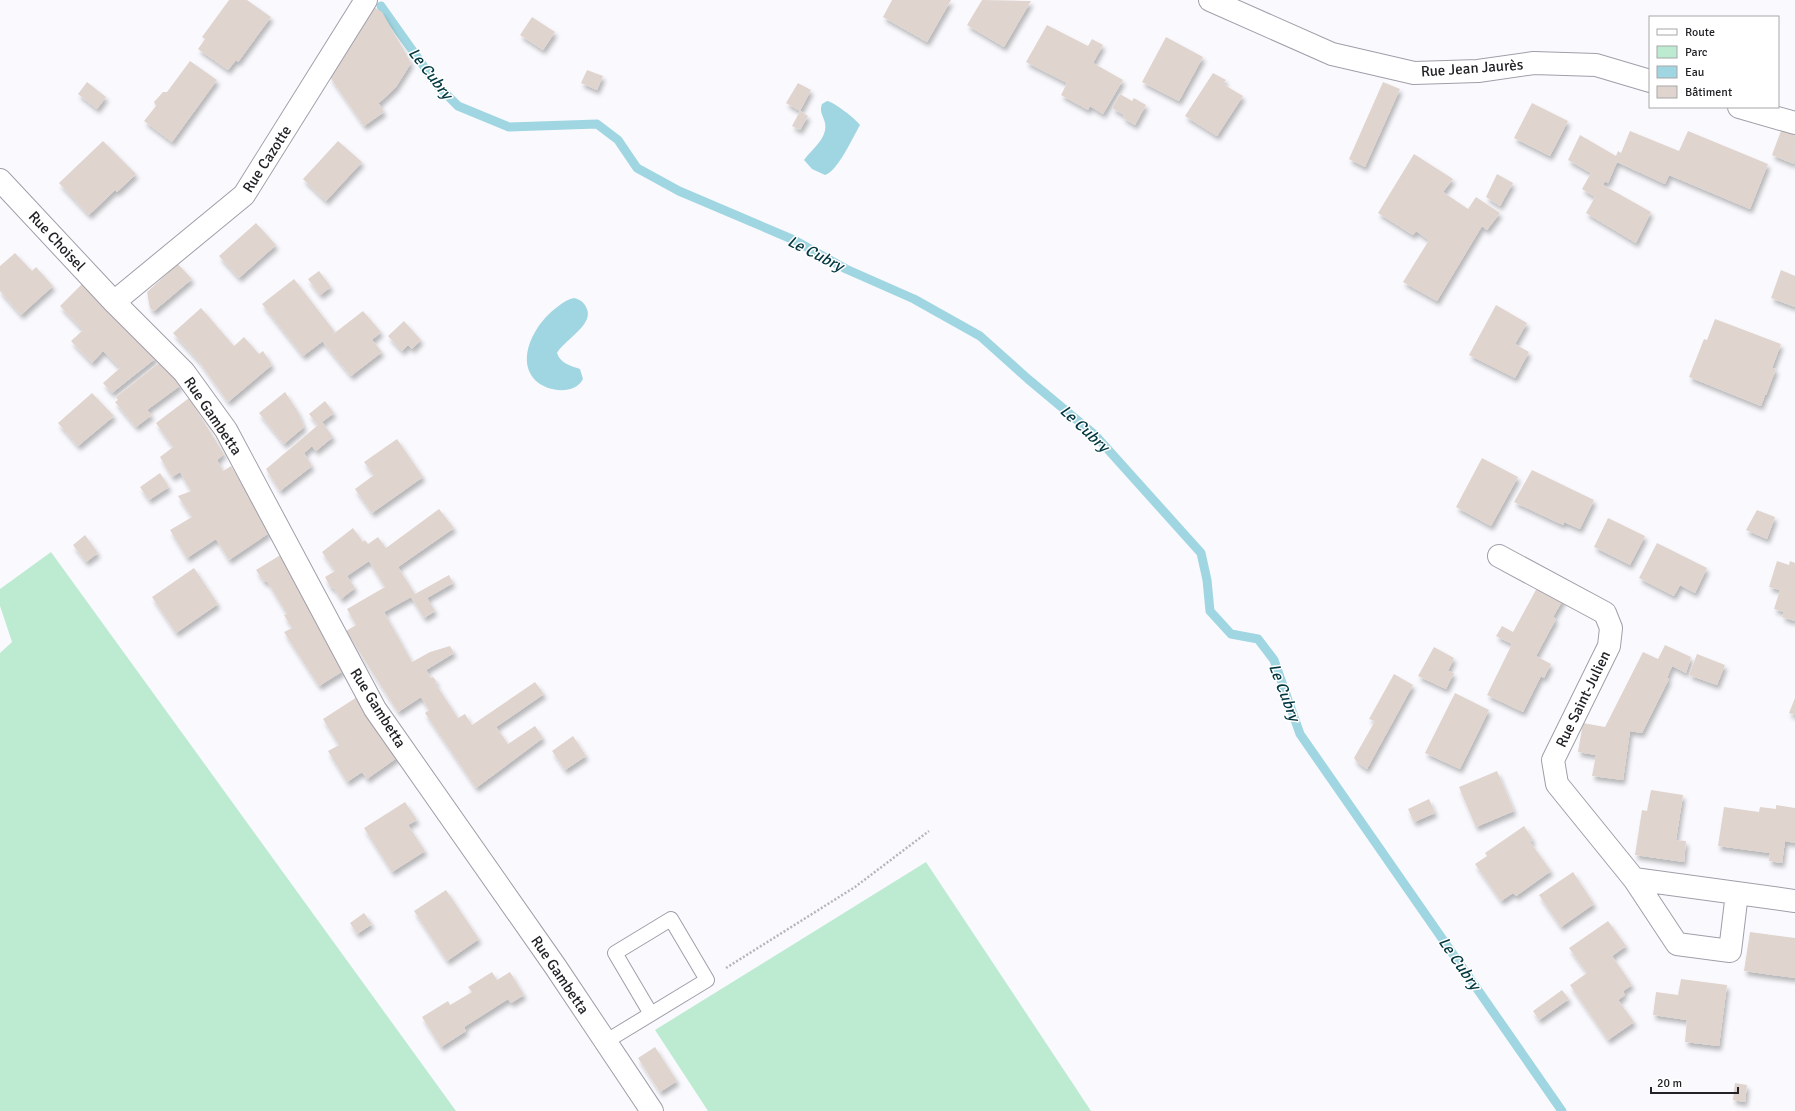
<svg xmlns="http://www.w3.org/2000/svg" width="1795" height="1111" font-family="Signika,sans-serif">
<defs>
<filter id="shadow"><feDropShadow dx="2.5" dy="4.5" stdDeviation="2" flood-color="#0004"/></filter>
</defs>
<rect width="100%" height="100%" fill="#fafafe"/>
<!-- green -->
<path fill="#bdebd2" d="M 51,552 L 456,1111 L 0,1111 L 0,653 L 12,642 L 0,606 L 0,589 Z
M 926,862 L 1091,1111 L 708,1111 L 655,1030 Z"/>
<!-- water -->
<path fill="#a0d6e2" d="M 827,101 C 834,102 856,119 860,125 C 853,137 838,171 825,175 L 812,169 L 804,160 C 812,149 828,138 825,123 C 823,115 819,112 822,104 Z
M 574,298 C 579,299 584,302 586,307 C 596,324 564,340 557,353 C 560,363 571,366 580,369 L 583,379 C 575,395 548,392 536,381 C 517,363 531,333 546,317 C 553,310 564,300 574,298 Z"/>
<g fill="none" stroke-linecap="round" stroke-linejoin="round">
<!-- stream -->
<path stroke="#a0d6e2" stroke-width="9" d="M 381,6 L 437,85 L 458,106 L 509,127 L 597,124 L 618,140 L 637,168 L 679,191 L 794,240 L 846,269 L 914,299 L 980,336 L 1028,379 L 1095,435 L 1201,553 L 1207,580 L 1210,611 L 1231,634 L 1258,639 L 1274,660 L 1300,734 L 1562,1111"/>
</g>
<!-- building -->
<path fill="#e0d4ce" filter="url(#shadow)" d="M 229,0 L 247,0 L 271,17 L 238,62 L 236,60 L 228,70 L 198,49 L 205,39 L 202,37 Z
M 892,0 L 951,0 L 927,42 L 883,17 Z
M 982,0 L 1031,1 L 1004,47 L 967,25 Z
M 374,7 L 382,12 L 411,63 L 396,87 L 379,103 L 377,101 L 384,112 L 364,126 L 330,77 Z
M 532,17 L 555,32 L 543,50 L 520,35 Z
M 1047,25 L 1088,46 L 1092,39 L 1103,45 L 1093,63 L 1123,80 L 1103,114 L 1090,106 L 1088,110 L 1061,95 L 1067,83 L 1026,62 Z
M 1166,37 L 1203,57 L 1179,101 L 1142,82 Z
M 190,61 L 217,80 L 172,142 L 144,121 L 156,106 L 154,102 L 163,92 L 167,92 Z
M 587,70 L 603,76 L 597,90 L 581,83 Z
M 1213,73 L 1226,80 L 1223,84 L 1243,96 L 1217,136 L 1185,116 Z
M 87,82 L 106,97 L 97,109 L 78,94 Z
M 1383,82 L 1400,89 L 1365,167 L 1349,159 Z
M 798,83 L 811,90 L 800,111 L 786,103 Z
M 1120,94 L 1132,101 L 1134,98 L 1146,105 L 1135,125 L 1123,118 L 1124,115 L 1112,108 Z
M 1532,103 L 1568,121 L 1550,156 L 1514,138 Z
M 800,111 L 808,116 L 800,130 L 792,126 Z
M 1782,128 L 1795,132 L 1794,164 L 1772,155 Z
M 1630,131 L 1679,151 L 1688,131 L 1768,164 L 1750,209 L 1669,175 L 1665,184 L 1617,162 L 1608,183 L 1605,181 L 1603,185 L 1651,212 L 1636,243 L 1586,213 L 1595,197 L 1582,189 L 1591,173 L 1568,160 L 1580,135 L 1616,156 L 1618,151 L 1621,153 Z
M 103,141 L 136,174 L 117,192 L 115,190 L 89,215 L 59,183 Z
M 338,141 L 362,162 L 326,201 L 303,179 Z
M 1414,154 L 1453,179 L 1443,192 L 1468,209 L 1476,197 L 1500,213 L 1487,230 L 1482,226 L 1437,301 L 1403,282 L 1429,240 L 1416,231 L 1413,235 L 1378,213 Z
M 1497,174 L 1513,183 L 1500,206 L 1486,197 Z
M 256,223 L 276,245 L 239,278 L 219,256 Z
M 15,253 L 32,271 L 36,267 L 53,286 L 21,315 L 0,291 L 0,266 Z
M 178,264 L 192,279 L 154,311 L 150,308 L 147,292 Z
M 1781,270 L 1795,276 L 1795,307 L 1771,298 Z
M 319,271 L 331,287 L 320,295 L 308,279 Z
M 294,279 L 335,332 L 303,356 L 262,304 Z
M 84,282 L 156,358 L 112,393 L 103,383 L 120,368 L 103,351 L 92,363 L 71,341 L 83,330 L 60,306 Z
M 1496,305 L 1527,323 L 1515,344 L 1529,352 L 1515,378 L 1469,355 Z
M 201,308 L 234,346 L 244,337 L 259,354 L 263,351 L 272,365 L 228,402 L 199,361 L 173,333 Z
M 363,311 L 381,332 L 372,340 L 382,352 L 351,376 L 323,342 Z
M 1715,319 L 1781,344 L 1772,368 L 1776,369 L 1766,395 L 1765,395 L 1761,406 L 1689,377 L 1704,339 L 1707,340 Z
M 404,321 L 421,340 L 412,349 L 408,345 L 402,351 L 388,336 Z
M 160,362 L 181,385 L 147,410 L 152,415 L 136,427 L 115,402 L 118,400 L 116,397 Z
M 285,392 L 298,412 L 304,427 L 284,444 L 259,413 Z
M 92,393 L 114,416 L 78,446 L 58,423 Z
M 189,398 L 224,454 L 217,460 L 223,471 L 231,466 L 269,533 L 229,560 L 216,539 L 187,558 L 170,530 L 192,517 L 178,496 L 191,491 L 180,472 L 172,477 L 160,457 L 173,447 L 156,423 Z
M 325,401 L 334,413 L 322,422 L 333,437 L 316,451 L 312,446 L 304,453 L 312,466 L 280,491 L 266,469 L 318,425 L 309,414 Z
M 397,439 L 423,477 L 372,513 L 355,489 L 374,475 L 364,462 Z
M 1482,458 L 1518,477 L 1491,526 L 1456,507 Z
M 1532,470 L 1594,500 L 1580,529 L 1564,522 L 1563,525 L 1514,502 Z
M 160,473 L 169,487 L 149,500 L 140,487 Z
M 439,509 L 454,528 L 398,567 L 415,594 L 449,575 L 453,583 L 427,598 L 435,611 L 424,618 L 411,597 L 384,612 L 412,662 L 430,652 L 450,646 L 454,653 L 426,670 L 431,678 L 433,677 L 437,682 L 435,683 L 458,718 L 465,714 L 472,725 L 535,682 L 544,694 L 496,727 L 508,744 L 535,726 L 543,738 L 476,788 L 425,713 L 429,710 L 421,697 L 398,712 L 346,631 L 356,625 L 347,609 L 385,587 L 369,561 L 347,576 L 355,588 L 341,599 L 333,587 L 331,588 L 325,577 L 335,571 L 322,552 L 353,528 L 363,542 L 365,540 L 368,544 L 378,537 L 386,548 Z
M 1757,510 L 1775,517 L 1767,539 L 1746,530 Z
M 1608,518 L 1645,536 L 1630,565 L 1594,547 Z
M 85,535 L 98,553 L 86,562 L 73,545 Z
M 1657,543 L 1707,568 L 1695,593 L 1680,585 L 1674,596 L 1639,578 Z
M 282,554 L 343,671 L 319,686 L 284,632 L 292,628 L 284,615 L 287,614 L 267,581 L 264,582 L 256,570 Z
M 1777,561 L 1789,565 L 1790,561 L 1795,563 L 1795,621 L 1782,617 L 1784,612 L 1774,609 L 1780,590 L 1769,587 Z
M 194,568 L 218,604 L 176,633 L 152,597 Z
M 1538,586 L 1564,598 L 1553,617 L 1556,619 L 1536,656 L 1551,664 L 1544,678 L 1541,676 L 1523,712 L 1487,695 L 1512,644 L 1496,636 L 1502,626 L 1513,632 Z
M 1665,645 L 1691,657 L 1686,673 L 1672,666 L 1667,678 L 1669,679 L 1642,733 L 1630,731 L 1623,780 L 1592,776 L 1596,755 L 1578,752 L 1583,723 L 1605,727 L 1643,652 L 1658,659 Z
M 1434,647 L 1454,658 L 1448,671 L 1454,673 L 1446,689 L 1418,676 Z
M 1697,654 L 1725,665 L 1717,685 L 1689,675 Z
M 1394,674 L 1413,685 L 1367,769 L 1357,762 L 1354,758 L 1375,721 L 1369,719 Z
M 1455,693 L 1489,710 L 1460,769 L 1425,753 Z
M 357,697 L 398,757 L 367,779 L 362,772 L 347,782 L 328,751 L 339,745 L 323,719 Z
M 1795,698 L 1795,715 L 1789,713 Z
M 573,736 L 586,756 L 565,770 L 552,751 Z
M 1497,771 L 1514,811 L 1476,827 L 1459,787 Z
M 1651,790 L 1683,795 L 1676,840 L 1686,841 L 1684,862 L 1635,855 L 1642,810 L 1647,811 Z
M 1429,799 L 1435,813 L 1414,822 L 1408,809 Z
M 405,802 L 417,820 L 408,825 L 425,851 L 392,872 L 364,828 Z
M 1776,805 L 1795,808 L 1795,843 L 1785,841 L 1782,863 L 1769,861 L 1770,853 L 1718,846 L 1724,807 L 1759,812 L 1760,807 L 1776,809 Z
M 1524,826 L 1533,840 L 1530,842 L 1551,871 L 1516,896 L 1513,893 L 1501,901 L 1475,864 L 1487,856 L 1485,853 Z
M 1573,872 L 1594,904 L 1561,927 L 1539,895 Z
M 446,890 L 479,939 L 447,961 L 414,911 Z
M 364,913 L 372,924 L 357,934 L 350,923 Z
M 1608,921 L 1626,946 L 1612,956 L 1632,985 L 1623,991 L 1625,995 L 1618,1000 L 1634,1022 L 1608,1040 L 1570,985 L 1587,973 L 1569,948 Z
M 1750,932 L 1795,938 L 1795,978 L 1744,971 Z
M 492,972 L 497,980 L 510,972 L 524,995 L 511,1003 L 508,999 L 464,1027 L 466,1031 L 441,1047 L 422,1017 L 448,1001 L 450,1005 L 472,992 L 468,987 Z
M 1681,979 L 1727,985 L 1719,1046 L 1685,1042 L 1687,1020 L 1653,1015 L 1656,992 L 1678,995 Z
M 1562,990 L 1569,999 L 1539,1020 L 1533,1011 Z
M 655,1047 L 677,1081 L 660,1092 L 638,1058 Z
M 1735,1083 L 1747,1085 L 1745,1102 L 1733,1100 Z"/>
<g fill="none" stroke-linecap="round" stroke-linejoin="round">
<!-- service casing -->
<g stroke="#a09ea9" stroke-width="16">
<path id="service" d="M 605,1042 L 707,980 L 671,919 L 615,953 L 651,1014"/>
</g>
<!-- minor casing -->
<g stroke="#a09ea9" stroke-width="24">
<path id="minor" d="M 1210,0 L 1332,54 L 1414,73 L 1478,71 L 1534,63 L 1596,65 L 1650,81
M 1739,107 L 1795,123
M 0,180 L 114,302 L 184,372 L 226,430 L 375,709 L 555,966 L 652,1111
M 114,302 L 244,195 L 366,0
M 1499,556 L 1605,613 L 1611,628 L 1609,646 L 1553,760 L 1557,784 L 1634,879 L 1795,901
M 1634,879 L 1677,944 L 1730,951 L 1737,893"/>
</g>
<!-- path -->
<path stroke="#b6b6ba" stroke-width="2.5" stroke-dasharray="2 2" stroke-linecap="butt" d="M 726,968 L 855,887 L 929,831"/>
<!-- service -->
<use href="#service" stroke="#fff" stroke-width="14"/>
<!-- minor -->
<use href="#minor" stroke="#fff" stroke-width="22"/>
</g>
<g text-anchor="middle" stroke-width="3" stroke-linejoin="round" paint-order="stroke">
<!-- street labels -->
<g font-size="15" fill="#232327" stroke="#fff">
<text transform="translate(1472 68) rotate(-4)" y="5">Rue Jean Jaurès</text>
<text transform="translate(267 159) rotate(-57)" y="5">Rue Cazotte</text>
<text transform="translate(57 241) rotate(47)" y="5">Rue Choisel</text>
<text transform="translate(213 416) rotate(56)" y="5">Rue Gambetta</text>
<text transform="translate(1583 699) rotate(-64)" y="5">Rue Saint-Julien</text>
<text transform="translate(378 708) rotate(58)" y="5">Rue Gambetta</text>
<text transform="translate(560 975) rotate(56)" y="5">Rue Gambetta</text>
</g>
<!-- water labels -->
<g font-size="16" font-style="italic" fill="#023740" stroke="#fff">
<text transform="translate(431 73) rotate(52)" y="6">Le Cubry</text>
<text transform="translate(816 253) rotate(27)" y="6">Le Cubry</text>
<text transform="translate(1085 428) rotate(43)" y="6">Le Cubry</text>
<text transform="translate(1285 692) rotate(69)" y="6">Le Cubry</text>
<text transform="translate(1460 963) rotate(55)" y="6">Le Cubry</text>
</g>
</g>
<!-- legend -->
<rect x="1649" y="16" width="130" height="92" fill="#ffffff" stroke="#a7a7a9"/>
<rect x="1657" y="29" width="20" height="6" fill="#ffffff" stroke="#a7a7a9"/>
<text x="1685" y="36" font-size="12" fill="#232327">Route</text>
<rect x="1657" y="46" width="20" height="12" fill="#bdebd2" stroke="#a7a7a9"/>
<text x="1685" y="56" font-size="12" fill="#232327">Parc</text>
<rect x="1657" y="66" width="20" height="12" fill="#a0d6e2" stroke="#a7a7a9"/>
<text x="1685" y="76" font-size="12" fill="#232327">Eau</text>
<rect x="1657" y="86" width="20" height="12" fill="#e0d4ce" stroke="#a7a7a9"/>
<text x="1685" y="96" font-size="12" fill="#232327">Bâtiment</text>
<!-- scale -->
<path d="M1651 1087v6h87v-6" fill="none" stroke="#232327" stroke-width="2"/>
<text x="1657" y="1087" font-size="12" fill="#232327" stroke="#ffffff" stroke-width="3" paint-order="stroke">20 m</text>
</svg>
